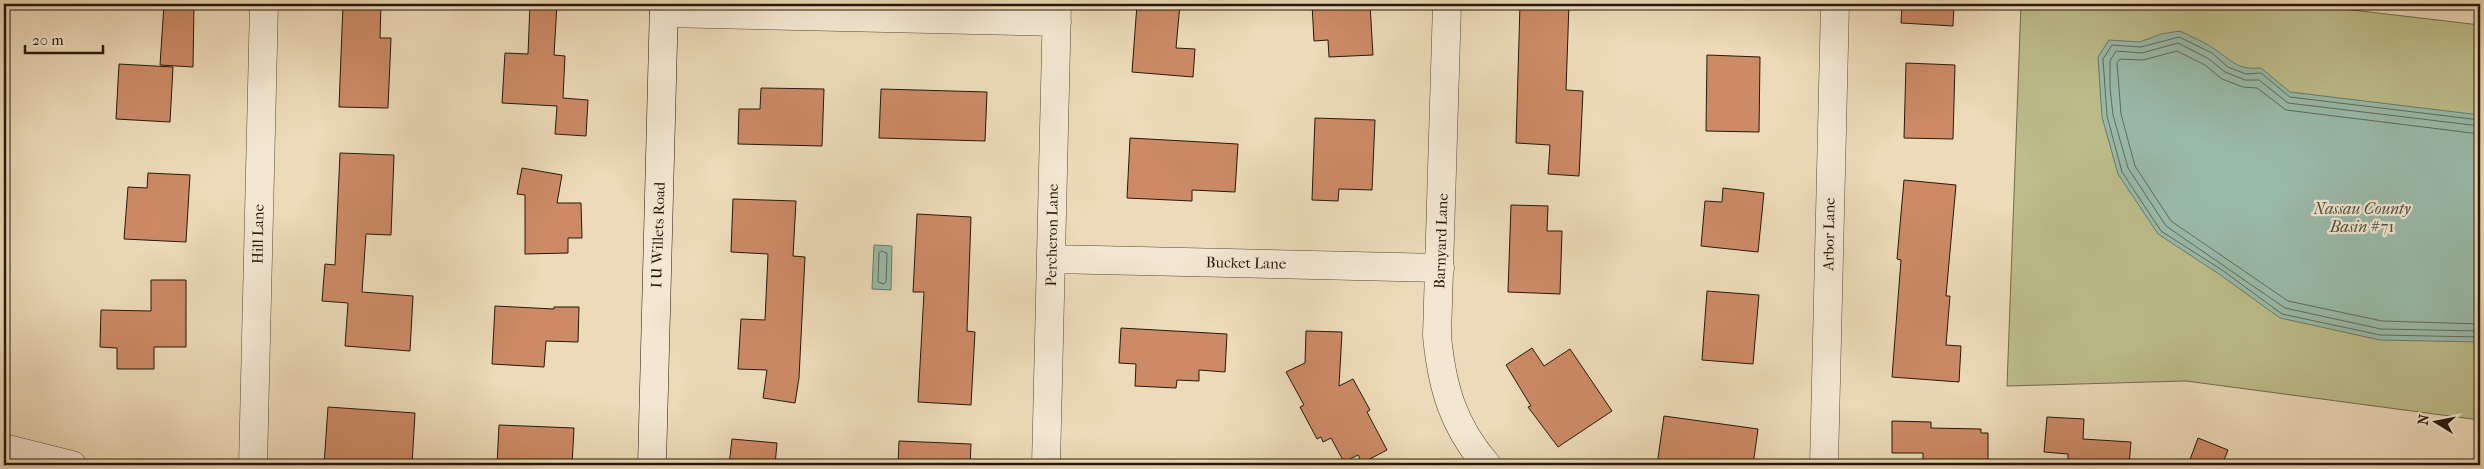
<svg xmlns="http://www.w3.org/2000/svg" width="2484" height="469" font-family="'IM FELL French Canon',serif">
<rect width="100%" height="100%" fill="#ecdab8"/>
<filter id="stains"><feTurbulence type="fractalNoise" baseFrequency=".004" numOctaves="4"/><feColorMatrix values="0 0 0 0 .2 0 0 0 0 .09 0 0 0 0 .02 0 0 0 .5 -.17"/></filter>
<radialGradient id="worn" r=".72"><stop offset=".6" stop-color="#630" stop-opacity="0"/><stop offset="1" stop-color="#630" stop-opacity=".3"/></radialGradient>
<!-- green -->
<path fill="#bdbe8b" stroke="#726c4b" d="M 2021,4 L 2301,4 L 2480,25 L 2480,420 L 2186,381 L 2007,386 Z"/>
<!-- water -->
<path fill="#9ba" stroke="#6b7a6a" d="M 2180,31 C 2192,37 2205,42 2216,50 C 2233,62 2238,70 2261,68 L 2290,92 L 2480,115 L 2480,342 L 2380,340 L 2280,318 L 2219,274 L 2158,234 L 2118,174 L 2102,117 L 2098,57 L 2109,40 L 2140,42 L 2161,34 Z
M 874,245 L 892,246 L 891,290 L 872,289 Z"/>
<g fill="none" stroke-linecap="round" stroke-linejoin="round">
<!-- shore -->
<path stroke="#606a5a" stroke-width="1" d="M 2480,120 L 2290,97 L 2261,73 L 2246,74 L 2228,67 L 2212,53 L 2179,37 L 2141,47 L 2112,45 L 2103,59 L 2107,116 L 2122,172 L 2161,231 L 2222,270 L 2282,314 L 2380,335 L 2480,337
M 2480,126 L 2288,103 L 2259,80 L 2245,80 L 2225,72 L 2209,59 L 2178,43 L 2142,53 L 2116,51 L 2110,61 L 2110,88 L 2113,115 L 2128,168 L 2166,226 L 2285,308 L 2381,329 L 2480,331
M 2480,134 L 2286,110 L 2257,88 L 2243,87 L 2222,79 L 2205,65 L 2177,51 L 2143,60 L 2120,59 L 2117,63 L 2121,114 L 2135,166 L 2171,221 L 2288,301 L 2382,321 L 2480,324
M 881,251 L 887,253 L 886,282 L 884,284 L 878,282 L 879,253 Z"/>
</g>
<!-- building -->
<path fill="#cc8a66" stroke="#26190b" d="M 164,4 L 194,4 L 193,67 L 160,65 Z
M 343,4 L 381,4 L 380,38 L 391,38 L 388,108 L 339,107 Z
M 530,4 L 557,4 L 554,55 L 565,56 L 563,98 L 588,100 L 586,136 L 555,134 L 557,106 L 502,103 L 505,53 L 528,54 Z
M 1137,4 L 1180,4 L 1176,48 L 1195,49 L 1193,77 L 1132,72 Z
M 1312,4 L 1370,4 L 1373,55 L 1329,57 L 1328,40 L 1314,41 Z
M 1520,4 L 1569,4 L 1566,90 L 1583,91 L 1579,176 L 1548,174 L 1550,145 L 1516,143 Z
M 1902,4 L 1954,4 L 1953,26 L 1901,23 Z
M 1707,55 L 1760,57 L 1759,132 L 1706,131 Z
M 1906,63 L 1955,65 L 1953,139 L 1904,138 Z
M 119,64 L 173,67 L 170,122 L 116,119 Z
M 761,88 L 824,89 L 822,146 L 738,144 L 739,109 L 760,109 Z
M 881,89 L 987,92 L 985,141 L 879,138 Z
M 1315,118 L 1375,120 L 1372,190 L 1339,189 L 1338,201 L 1312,200 Z
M 1130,138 L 1238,144 L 1235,192 L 1192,190 L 1192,201 L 1127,198 Z
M 340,153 L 394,155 L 391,235 L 366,234 L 362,292 L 413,296 L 410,351 L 345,346 L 348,303 L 322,301 L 325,264 L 335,265 Z
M 522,168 L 562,175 L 557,203 L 581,203 L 582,238 L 568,238 L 568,253 L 525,254 L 525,195 L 517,194 Z
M 148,173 L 190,175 L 186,242 L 124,239 L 128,187 L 147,188 Z
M 1904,180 L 1956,185 L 1946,296 L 1950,296 L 1946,345 L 1961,346 L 1959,382 L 1892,377 L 1901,260 L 1897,259 Z
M 1723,188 L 1764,193 L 1758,252 L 1701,246 L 1705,201 L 1722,202 Z
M 733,199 L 796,201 L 793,256 L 805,257 L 799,378 L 795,403 L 763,398 L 767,370 L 738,369 L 741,319 L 765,320 L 768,254 L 731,252 Z
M 1511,205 L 1548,206 L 1547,231 L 1562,231 L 1560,294 L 1508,292 Z
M 917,214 L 971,217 L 967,331 L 975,332 L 971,405 L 918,402 L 924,292 L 913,292 Z
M 151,280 L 186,280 L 186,347 L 154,347 L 154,369 L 117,369 L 117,348 L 100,347 L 101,310 L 151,311 Z
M 1707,291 L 1759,295 L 1753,364 L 1702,360 Z
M 495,306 L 554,309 L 554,307 L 579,307 L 578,342 L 546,341 L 544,367 L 492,364 Z
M 1121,328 L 1227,334 L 1225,372 L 1199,370 L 1199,381 L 1177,380 L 1176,388 L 1135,386 L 1136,364 L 1119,363 Z
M 1306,331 L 1342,332 L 1339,386 L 1353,379 L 1370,410 L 1367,412 L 1387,450 L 1362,463 L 1358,455 L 1344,462 L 1331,438 L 1323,442 L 1321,437 L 1317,439 L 1300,407 L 1304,405 L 1286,372 L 1305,363 Z
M 1532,348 L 1544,366 L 1570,349 L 1612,411 L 1558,447 L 1528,407 L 1531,406 L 1506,365 Z
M 328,407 L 415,413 L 412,465 L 324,465 Z
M 1664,416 L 1758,429 L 1753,465 L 1657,465 Z
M 2047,417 L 2084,419 L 2083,439 L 2131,442 L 2129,465 L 2068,465 L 2068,454 L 2044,452 Z
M 1892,421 L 1931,422 L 1931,428 L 1981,429 L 1981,433 L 1988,433 L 1988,465 L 1923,465 L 1923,453 L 1892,453 Z
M 499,425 L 574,428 L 572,465 L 497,465 Z
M 2198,438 L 2228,450 L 2222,465 L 2188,465 Z
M 732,439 L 777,443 L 775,465 L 729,465 Z
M 899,441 L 971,444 L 970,465 L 898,465 Z"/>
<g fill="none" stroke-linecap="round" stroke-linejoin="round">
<!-- minor casing -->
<g stroke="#584936" stroke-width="29">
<path id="minor" d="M 1447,4 L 1437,336 C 1442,387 1453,426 1487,465
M 664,13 L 1057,22
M 1052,259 L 1440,268
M 4,448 L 72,465
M 253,465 L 264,4
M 1046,465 L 1057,4
M 1824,465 L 1835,4"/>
</g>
<!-- secondary casing -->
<g stroke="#26190b" stroke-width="29">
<path id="secondary" d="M 652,465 L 664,4"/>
</g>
<!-- minor -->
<use href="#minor" stroke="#f3e7d1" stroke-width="28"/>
<!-- secondary -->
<use href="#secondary" stroke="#f3e7d1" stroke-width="28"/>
</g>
<g text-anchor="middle" stroke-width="4.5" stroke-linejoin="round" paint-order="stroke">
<!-- street labels -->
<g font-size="15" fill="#26190b" stroke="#f3e7d1">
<text transform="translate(258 234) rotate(-89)" y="5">Hill Lane</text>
<text transform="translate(1829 234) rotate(-89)" y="5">Arbor Lane</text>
<text transform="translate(658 235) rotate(-88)" y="5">I U Willets Road</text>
<text transform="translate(1052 235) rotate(-89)" y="5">Percheron Lane</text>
<text transform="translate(1441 241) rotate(-88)" y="5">Barnyard Lane</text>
<text transform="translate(1246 263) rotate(1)" y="5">Bucket Lane</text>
</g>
<!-- water labels -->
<g font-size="16" font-style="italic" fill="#4e5243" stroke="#f3e7d1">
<text x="2362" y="214">Nassau County<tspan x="2362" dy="18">Basin #71</tspan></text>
</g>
</g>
<!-- margin -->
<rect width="2484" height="469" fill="none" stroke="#ecdab8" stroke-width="20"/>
<rect x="5" y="5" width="2474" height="459" fill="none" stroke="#26190b" stroke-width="2.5"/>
<rect x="10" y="10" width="2464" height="449" fill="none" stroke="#26190b"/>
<!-- north arrow -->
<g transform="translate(2436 422) rotate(280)" stroke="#f3e7d1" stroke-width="4" paint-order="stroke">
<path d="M0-4L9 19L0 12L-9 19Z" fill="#26190b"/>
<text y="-8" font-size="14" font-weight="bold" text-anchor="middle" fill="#26190b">N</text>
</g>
<!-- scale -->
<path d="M25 45v8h78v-8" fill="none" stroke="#26190b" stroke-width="2.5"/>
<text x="32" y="45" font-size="15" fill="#26190b" stroke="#f3e7d1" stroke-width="4" paint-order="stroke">20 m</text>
<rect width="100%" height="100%" filter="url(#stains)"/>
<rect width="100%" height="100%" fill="url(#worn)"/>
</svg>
